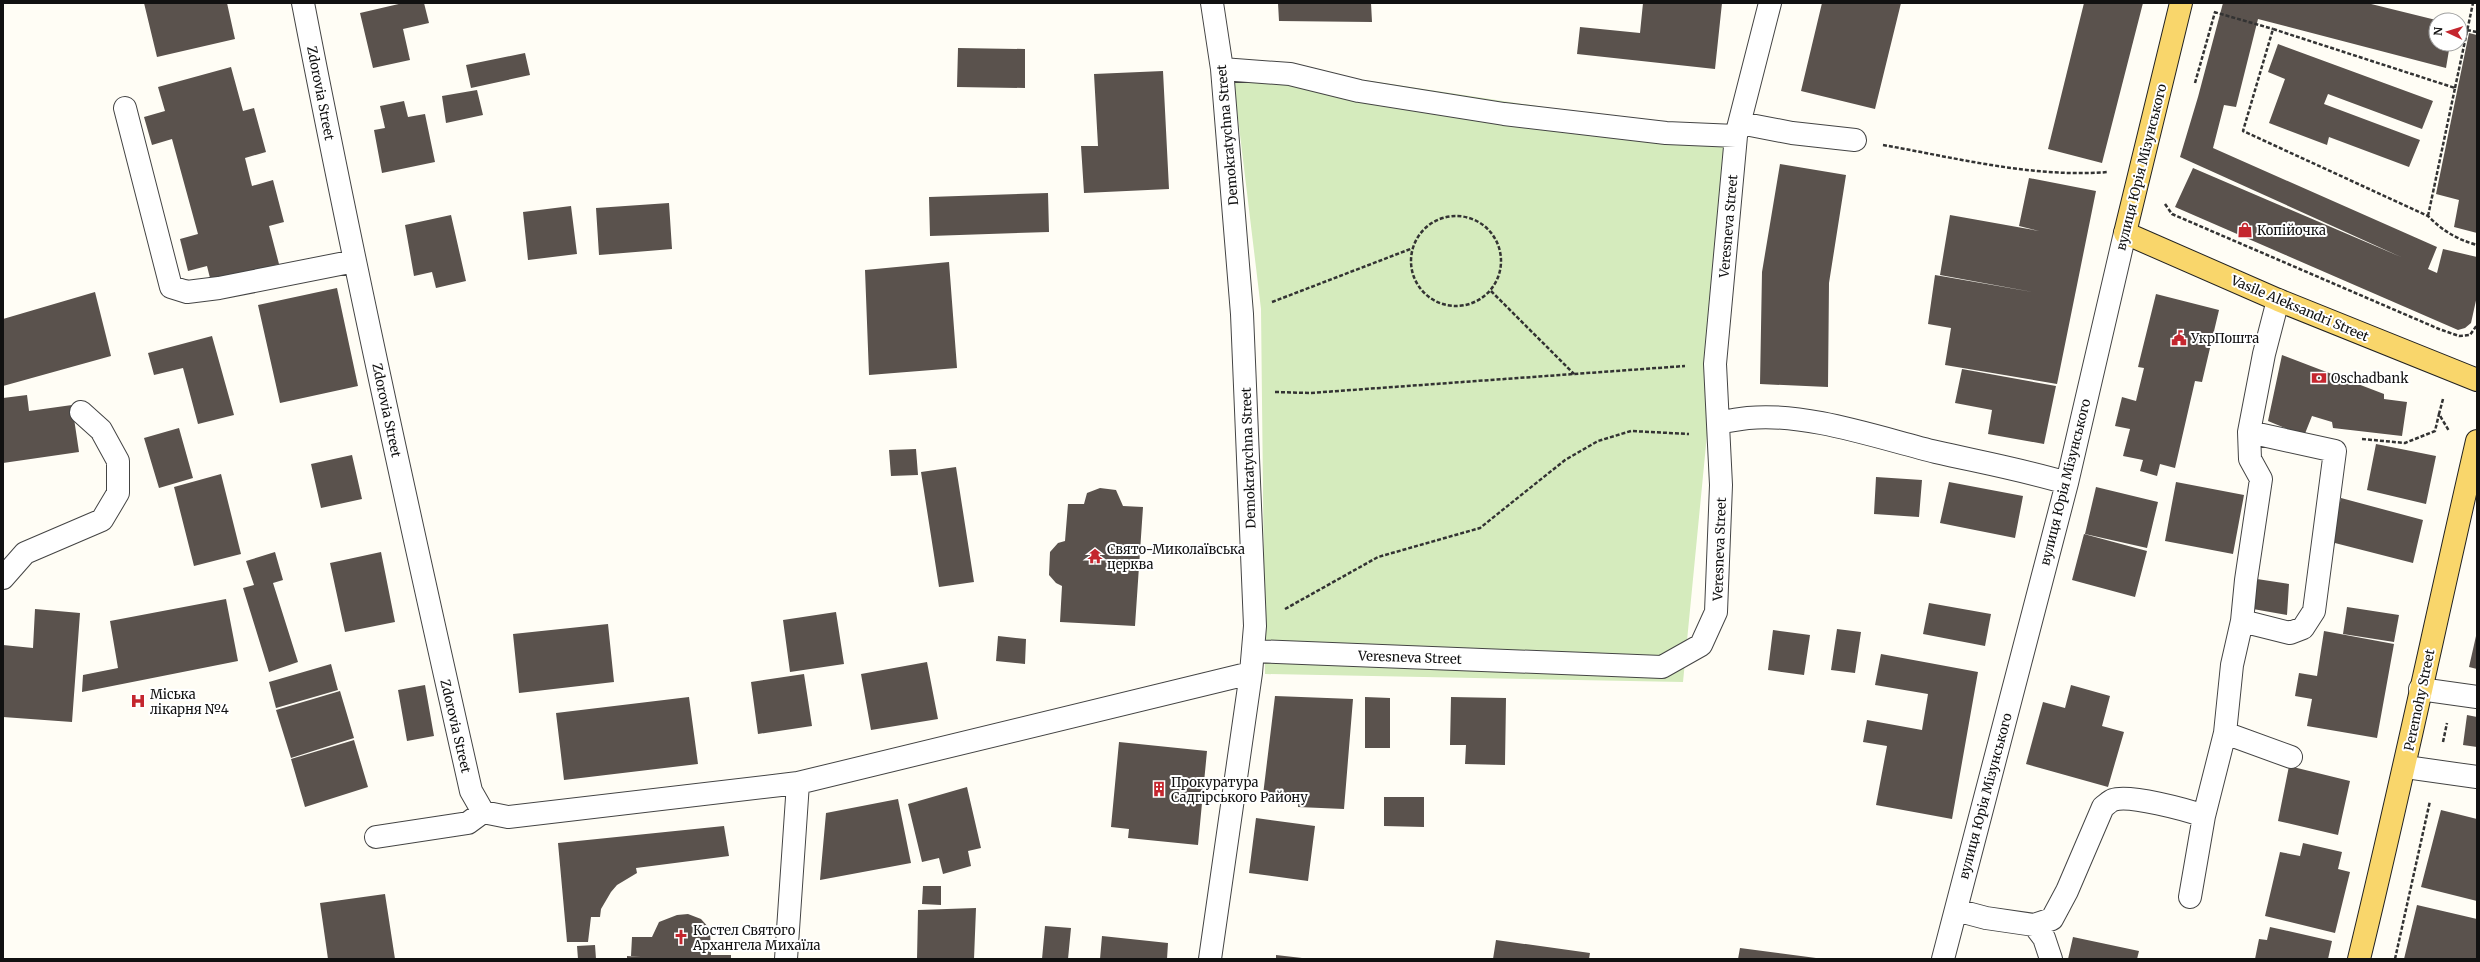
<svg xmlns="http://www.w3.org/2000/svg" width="2480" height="962" font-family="Merriweather,serif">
<rect width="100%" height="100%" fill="#fffdf5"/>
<!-- park -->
<path fill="#d5ebbd" d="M 1231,60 L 1736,136 L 1683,682 L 1265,674 L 1261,309 Z"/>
<!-- building -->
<path fill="#5a524d" d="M 144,3 L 227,3 L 235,39 L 157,57 Z
M 403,3 L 424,3 L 429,23 L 403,29 L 410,60 L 373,68 L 360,13 Z
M 1278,3 L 1371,3 L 1372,22 L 1279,21 Z
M 1643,3 L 1722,3 L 1715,69 L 1577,54 L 1580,27 L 1640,33 Z
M 1822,3 L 1901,3 L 1875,109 L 1801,91 Z
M 2084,3 L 2143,3 L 2102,163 L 2048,149 Z
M 2223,3 L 2367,3 L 2436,20 L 2436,44 L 2450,44 L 2446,68 L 2258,19 L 2236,107 L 2224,105 L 2213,148 L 2437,247 L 2428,269 L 2437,273 L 2443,249 L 2477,257 L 2477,296 L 2471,323 L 2465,328 L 2458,330 L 2175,207 L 2193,168 L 2401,257 L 2180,157 L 2198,97 Z
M 2469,33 L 2477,35 L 2477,233 L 2454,227 L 2459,200 L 2436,194 Z
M 2278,44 L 2433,101 L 2422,129 L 2328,94 L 2324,104 L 2420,140 L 2409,167 L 2329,137 L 2327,145 L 2269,123 L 2285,79 L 2268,72 Z
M 958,48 L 1025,49 L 1025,88 L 957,87 Z
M 525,53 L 530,75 L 471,88 L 466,65 Z
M 231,67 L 243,111 L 254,108 L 266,152 L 245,158 L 252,186 L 273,180 L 284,222 L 269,226 L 279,264 L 211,282 L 207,266 L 188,271 L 180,239 L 198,234 L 172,139 L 152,145 L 144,117 L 165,111 L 158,87 Z
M 1163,71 L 1169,189 L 1084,193 L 1081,146 L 1098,146 L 1094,74 Z
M 477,90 L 483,115 L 446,123 L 442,96 Z
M 404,101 L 408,117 L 425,114 L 435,162 L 382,173 L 374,130 L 385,128 L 380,106 Z
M 1780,164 L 1846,175 L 1829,283 L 1828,387 L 1760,384 L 1762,272 Z
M 2029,178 L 2096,191 L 2057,384 L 1945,365 L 1951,328 L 1928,324 L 1935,275 L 2049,295 L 1940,275 L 1950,215 L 2039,231 L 2019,226 Z
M 1048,193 L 1049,232 L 930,236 L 929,197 Z
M 669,203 L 672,249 L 599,255 L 596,208 Z
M 571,206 L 577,254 L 528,260 L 523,212 Z
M 451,215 L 466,281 L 436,288 L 432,272 L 414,276 L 405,225 Z
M 949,262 L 957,368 L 869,375 L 865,270 Z
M 337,288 L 358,386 L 280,403 L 258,305 Z
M 95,292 L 111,356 L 3,386 L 3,319 Z
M 2156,294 L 2219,310 L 2202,382 L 2195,381 L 2175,468 L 2160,464 L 2157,476 L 2140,471 L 2143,460 L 2123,456 L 2130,429 L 2115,426 L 2122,397 L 2136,401 L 2144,368 L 2138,367 Z
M 212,336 L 234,415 L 198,424 L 183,368 L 154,375 L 148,353 Z
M 2282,355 L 2384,394 L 2384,399 L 2407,402 L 2402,436 L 2333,428 L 2332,422 L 2312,416 L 2304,436 L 2268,421 Z
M 1962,369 L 2056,386 L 2044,444 L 1988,434 L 1992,410 L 1955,403 Z
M 27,395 L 29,411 L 72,405 L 79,452 L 3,463 L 3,398 Z
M 179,428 L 193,478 L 159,488 L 144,438 Z
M 2376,444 L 2436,456 L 2426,504 L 2367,490 Z
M 916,449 L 918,475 L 891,476 L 889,450 Z
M 352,455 L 362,499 L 321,508 L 311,464 Z
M 956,467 L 974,582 L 939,587 L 921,472 Z
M 221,474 L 241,554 L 194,566 L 174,487 Z
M 1876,477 L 1922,480 L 1919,517 L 1874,514 Z
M 1949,482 L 2023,496 L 2015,538 L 1940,523 Z
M 2176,482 L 2244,495 L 2233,554 L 2165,541 Z
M 2096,487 L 2158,502 L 2147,548 L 2085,534 Z
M 1100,488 L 1116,490 L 1123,506 L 1143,507 L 1135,626 L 1060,622 L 1062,586 L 1056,583 L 1049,575 L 1050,552 L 1058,543 L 1065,541 L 1068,504 L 1084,504 L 1087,493 Z
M 2341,498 L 2423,520 L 2413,563 L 2331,542 Z
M 2084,534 L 2147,551 L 2135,597 L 2072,580 Z
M 275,552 L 283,580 L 273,583 L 298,662 L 269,672 L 243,588 L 254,585 L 246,561 Z
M 381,552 L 395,622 L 345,632 L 330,563 Z
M 2257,579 L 2289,584 L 2287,615 L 2253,609 Z
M 226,599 L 238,661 L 82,692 L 83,675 L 118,668 L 110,621 Z
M 1929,603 L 1991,614 L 1985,646 L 1923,634 Z
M 2347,607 L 2399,615 L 2394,642 L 2343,634 Z
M 35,609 L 80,613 L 72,722 L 3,717 L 3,645 L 33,648 Z
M 836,612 L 844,664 L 790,672 L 783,620 Z
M 608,624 L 614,682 L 519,693 L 513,634 Z
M 1837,629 L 1861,632 L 1855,673 L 1831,670 Z
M 1773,630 L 1810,635 L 1804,675 L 1768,670 Z
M 2324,631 L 2394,644 L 2377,738 L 2307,726 L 2312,699 L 2295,696 L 2299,673 L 2317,676 Z
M 998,636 L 1026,639 L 1025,664 L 996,661 Z
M 2476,636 L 2477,636 L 2477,669 L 2469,667 Z
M 1881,654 L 1978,672 L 1952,819 L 1876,805 L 1887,746 L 1863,742 L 1867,720 L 1922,730 L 1928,694 L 1875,685 Z
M 927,662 L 938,719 L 871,730 L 861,674 Z
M 331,664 L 338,690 L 276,708 L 269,682 Z
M 804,674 L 812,726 L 758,734 L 751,682 Z
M 425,685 L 434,736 L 407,741 L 398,690 Z
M 2071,685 L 2110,696 L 2102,726 L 2124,732 L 2108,787 L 2026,764 L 2043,702 L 2065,708 Z
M 340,691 L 354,738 L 291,758 L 276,710 Z
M 1275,696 L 1353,699 L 1344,809 L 1298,807 L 1299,797 L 1263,795 Z
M 689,697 L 698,764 L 564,780 L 556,713 Z
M 1365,697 L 1390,698 L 1390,748 L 1365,748 Z
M 1451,697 L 1506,698 L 1505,765 L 1465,764 L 1466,745 L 1450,745 Z
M 2467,715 L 2477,717 L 2477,747 L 2463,745 Z
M 354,740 L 368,787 L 305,807 L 291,759 Z
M 1119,742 L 1207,751 L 1198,845 L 1128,838 L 1129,829 L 1111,827 Z
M 2289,766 L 2350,781 L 2338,835 L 2278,821 Z
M 967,787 L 981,848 L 968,851 L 971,866 L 943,874 L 939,858 L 922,862 L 908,804 Z
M 1384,797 L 1424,797 L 1424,827 L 1384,826 Z
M 898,799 L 911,863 L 820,880 L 826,813 Z
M 2441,810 L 2477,819 L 2477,901 L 2421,887 Z
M 1256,818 L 1315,826 L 1308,881 L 1249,873 Z
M 724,826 L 729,856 L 636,868 L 637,873 L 617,885 L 611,892 L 601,909 L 600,917 L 591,917 L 588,942 L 567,942 L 558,843 Z
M 2303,843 L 2342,852 L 2338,869 L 2350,872 L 2335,933 L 2265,916 L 2280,852 L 2300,856 Z
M 923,886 L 941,886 L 941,905 L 922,904 Z
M 385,894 L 395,959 L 328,959 L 320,903 Z
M 2417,905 L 2477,919 L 2477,959 L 2404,959 Z
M 976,908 L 974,959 L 917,959 L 918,910 Z
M 688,914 L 701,919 L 710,929 L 711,955 L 731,955 L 731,959 L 627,959 L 627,956 L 641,957 L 631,956 L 632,937 L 652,937 L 659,922 L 677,915 Z
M 1045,926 L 1071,928 L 1068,959 L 1042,959 Z
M 2270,927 L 2332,941 L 2328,959 L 2255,959 L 2259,939 L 2267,940 Z
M 1102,936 L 1168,943 L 1167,959 L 1100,959 Z
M 2073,937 L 2139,951 L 2137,959 L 2068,959 Z
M 1496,940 L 1590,953 L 1589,959 L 1493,959 Z
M 595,945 L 596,959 L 578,959 L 577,946 Z
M 1740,948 L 1816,958 L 1816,959 L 1738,959 Z
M 1276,955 L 1302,958 L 1302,959 L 1276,959 Z"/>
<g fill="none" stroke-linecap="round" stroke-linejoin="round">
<!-- minor casing -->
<g stroke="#444" stroke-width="24">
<path id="minor" d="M 303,3 C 354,267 412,529 471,791 L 483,812
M 1222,69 L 1290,74 L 1359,91 L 1504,114 L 1666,133 L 1736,136
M 125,108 L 171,287 L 187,292 L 219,288 L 355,261
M 1740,123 L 1792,133 L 1855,140
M 1718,423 C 1728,421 1738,419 1748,418 C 1806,412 1879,438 1936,452 C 1980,462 2024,470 2067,483
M 3,578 L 25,553 L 102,520 L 118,493 L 118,461 L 101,430 L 81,412
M 2242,621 L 2290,633 L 2303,628 L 2314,611 L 2335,451 L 2249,432
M 1254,651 L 1662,667 L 1701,645 L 1716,612 L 1721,485 L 1715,364 L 1736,136 L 1770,3
M 2420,689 L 2477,697
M 2225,733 L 2291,757
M 2406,767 L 2477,777
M 376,837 L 468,823 L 483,812 L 508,817 L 798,783 L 1251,673
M 2190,897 L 2204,816
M 1956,910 L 1986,918 L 2034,925 L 2052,919 L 2067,891 L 2103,807 C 2106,805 2110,801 2113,800 C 2129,794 2187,810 2204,816 L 2225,733 L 2232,665 L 2242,621 L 2246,580 L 2261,479 L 2250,459 L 2249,432 L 2264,354 L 2278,300
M 2034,925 L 2044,938 L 2051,959
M 786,959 L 798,783
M 1210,959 L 1251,673 L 1255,626 L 1242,314 L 1222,69 L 1212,3
M 1943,959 L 2067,483 L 2125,233"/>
</g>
<!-- major casing -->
<g stroke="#222" stroke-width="24">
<path id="major" d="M 2181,3 L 2125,233 L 2278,300 L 2477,380
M 2359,959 C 2401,787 2437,614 2477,441"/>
</g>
<!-- path -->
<path stroke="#333" stroke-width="2.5" stroke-dasharray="4 2" stroke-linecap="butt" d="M 2214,12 L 2273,29
M 2467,30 L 2477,32
M 2195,83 L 2215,12
M 2455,88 L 2473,3
M 1883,145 C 1957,158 2033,178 2108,172
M 2165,204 L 2172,214 L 2439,329 L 2459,336 L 2470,335 L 2477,325
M1411 261a45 45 0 1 1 90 0a45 45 0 1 1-90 0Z
M 2428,216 L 2455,88 L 2273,29 L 2243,131 L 2428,216 C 2443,231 2456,239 2477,245
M 1491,291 L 1574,374
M 1272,302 L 1413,248
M 1275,392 L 1310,393 L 1685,366
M 2443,399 L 2439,414 L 2449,431
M 2362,439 L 2405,443 L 2435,431 L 2439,414
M 1285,609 L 1378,557 L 1480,528 L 1565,460 L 1598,441 L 1631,431 L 1689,434
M 2443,742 L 2447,723
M 2395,959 L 2430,801"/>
<!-- minor -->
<use href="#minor" stroke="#fff" stroke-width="22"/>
<!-- major -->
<use href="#major" stroke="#f9d66b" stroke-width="22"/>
</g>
<!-- icons -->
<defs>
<g id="shop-bare" transform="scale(1.2)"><path d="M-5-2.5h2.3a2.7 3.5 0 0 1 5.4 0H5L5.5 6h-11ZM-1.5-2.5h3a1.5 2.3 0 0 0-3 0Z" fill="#c4262e" stroke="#fff" stroke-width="2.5" paint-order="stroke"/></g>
<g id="civic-bare" transform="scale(1.2)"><path d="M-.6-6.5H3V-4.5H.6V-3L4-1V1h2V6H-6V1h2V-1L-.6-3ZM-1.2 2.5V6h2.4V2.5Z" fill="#c4262e" stroke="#fff" stroke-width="2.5" paint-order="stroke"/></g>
<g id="bank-bare" transform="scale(1.2)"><path d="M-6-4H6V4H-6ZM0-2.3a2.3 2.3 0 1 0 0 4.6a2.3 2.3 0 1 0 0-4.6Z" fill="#c4262e" stroke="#fff" stroke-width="2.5" paint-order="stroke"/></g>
<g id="temple-bare" transform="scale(1.2)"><path d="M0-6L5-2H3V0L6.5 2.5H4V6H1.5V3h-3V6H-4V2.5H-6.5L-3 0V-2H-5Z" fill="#c4262e" stroke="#fff" stroke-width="2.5" paint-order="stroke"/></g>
<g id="hospital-bare" transform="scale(1.2)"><path d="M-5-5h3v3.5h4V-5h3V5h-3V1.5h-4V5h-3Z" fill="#c4262e" stroke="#fff" stroke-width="2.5" paint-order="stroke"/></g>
<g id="building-bare" transform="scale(1.2)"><path d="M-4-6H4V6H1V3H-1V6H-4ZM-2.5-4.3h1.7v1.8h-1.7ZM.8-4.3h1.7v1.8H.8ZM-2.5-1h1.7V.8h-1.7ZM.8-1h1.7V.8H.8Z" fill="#c4262e" stroke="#fff" stroke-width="2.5" paint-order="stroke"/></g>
<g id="church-bare" transform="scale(1.2)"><path d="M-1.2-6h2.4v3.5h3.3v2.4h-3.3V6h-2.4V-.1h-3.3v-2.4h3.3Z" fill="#c4262e" stroke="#fff" stroke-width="2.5" paint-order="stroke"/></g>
</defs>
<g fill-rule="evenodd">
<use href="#shop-bare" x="2245" y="230"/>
<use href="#civic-bare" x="2179" y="338"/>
<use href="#bank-bare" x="2319" y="378"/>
<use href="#temple-bare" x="1095" y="556"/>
<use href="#hospital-bare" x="138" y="701"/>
<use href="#building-bare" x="1159" y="789"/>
<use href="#church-bare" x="681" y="937"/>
</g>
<g text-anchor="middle" stroke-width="4" stroke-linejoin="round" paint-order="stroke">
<!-- street labels -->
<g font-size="13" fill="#111" stroke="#fff">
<text transform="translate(321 93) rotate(79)" y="5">Zdorovia Street</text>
<text transform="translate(1227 135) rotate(-95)" y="5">Demokratychna Street</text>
<text transform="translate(2141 167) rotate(-76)" y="5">вулиця Юрія Мізунського</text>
<text transform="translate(1728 226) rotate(-85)" y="5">Veresneva Street</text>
<text transform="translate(2300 308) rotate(23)" y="5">Vasile Aleksandri Street</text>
<text transform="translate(387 410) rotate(78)" y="5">Zdorovia Street</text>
<text transform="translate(1248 458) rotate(-92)" y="5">Demokratychna Street</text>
<text transform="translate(2065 482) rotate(-76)" y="5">вулиця Юрія Мізунського</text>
<text transform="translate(1719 549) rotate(-88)" y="5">Veresneva Street</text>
<text transform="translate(1410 657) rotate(2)" y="5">Veresneva Street</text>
<text transform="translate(2419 700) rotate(-78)" y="5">Peremohy Street</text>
<text transform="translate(456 726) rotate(77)" y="5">Zdorovia Street</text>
<text transform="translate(1985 796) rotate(-75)" y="5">вулиця Юрія Мізунського</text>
</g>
<!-- poi labels -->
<g font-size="13" fill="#111" stroke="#fff" text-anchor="start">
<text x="2257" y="235">Копійочка</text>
<text x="2191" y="343">УкрПошта</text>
<text x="2331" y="383">Oschadbank</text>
<text x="1107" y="554">Свято-Миколаївська<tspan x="1107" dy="15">церква</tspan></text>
<text x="150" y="699">Міська<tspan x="150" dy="15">лікарня №4</tspan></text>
<text x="1171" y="787">Прокуратура<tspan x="1171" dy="15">Садгірського Району</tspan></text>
<text x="693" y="935">Костел Святого<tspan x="693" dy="15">Архангела Михаїла</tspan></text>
</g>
</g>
<!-- border -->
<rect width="2480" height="962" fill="none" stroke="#111111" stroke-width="8"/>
<!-- north arrow -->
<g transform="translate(2448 32) rotate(274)"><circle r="19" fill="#ffffff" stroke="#a0a0a0"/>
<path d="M0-3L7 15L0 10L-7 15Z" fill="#c4262e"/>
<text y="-6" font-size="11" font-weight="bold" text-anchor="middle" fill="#111111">N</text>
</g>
</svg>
